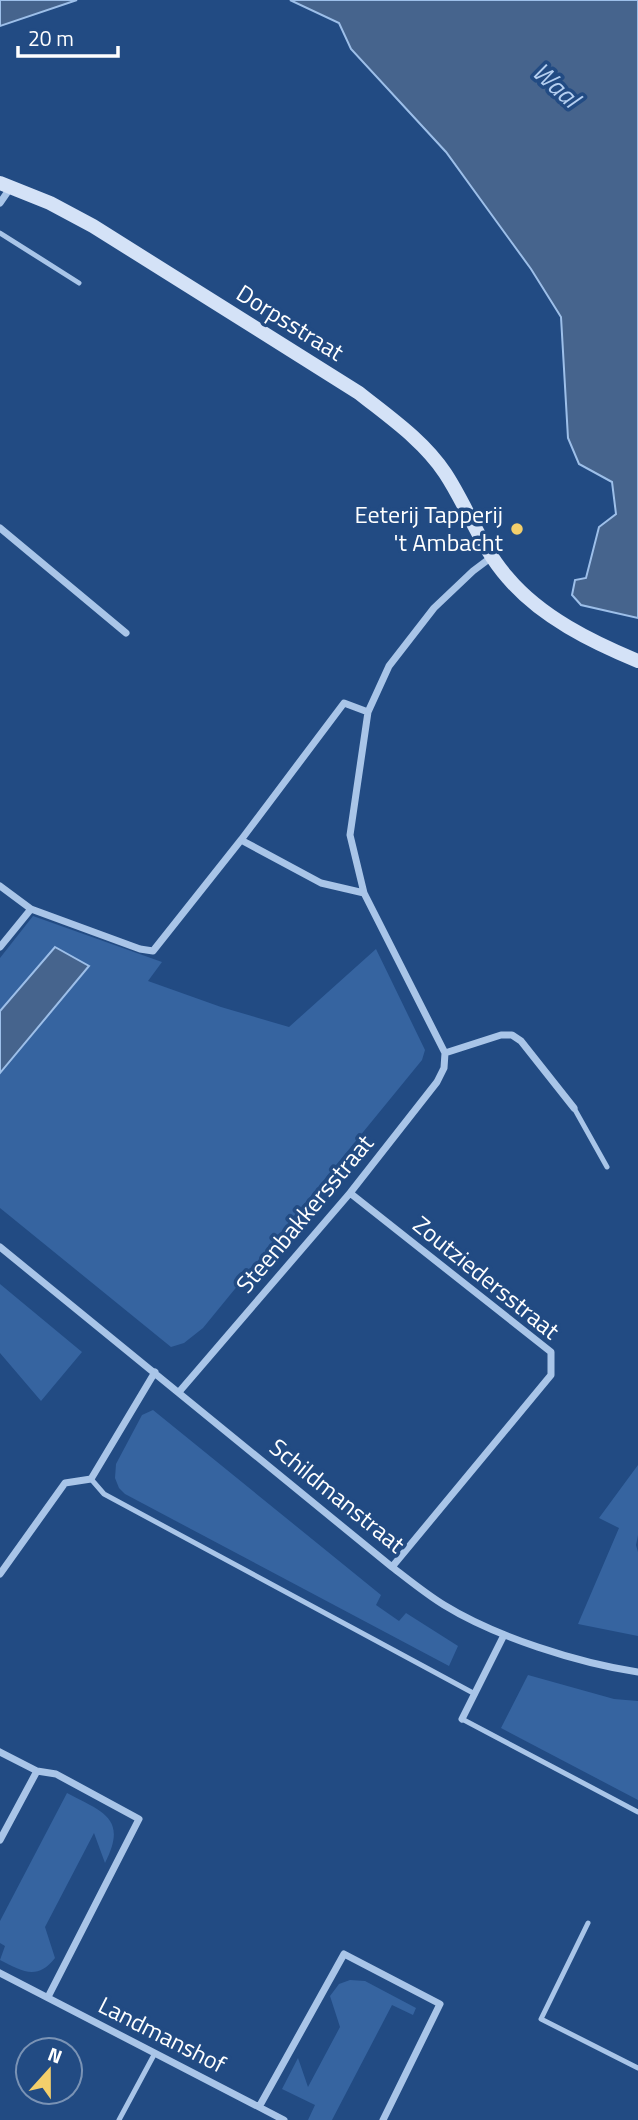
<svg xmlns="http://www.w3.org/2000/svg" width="638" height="2120" font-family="'Titillium Web',sans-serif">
<rect width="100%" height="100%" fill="#224b83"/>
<!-- green -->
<path fill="#3664a0" d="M 33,916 L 162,962 L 148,981 L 221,1007 L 289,1027 L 376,949 L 425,1050 L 422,1060 L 203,1328 L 184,1343 L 171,1347 L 0,1208 L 0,958 Z
M 0,1284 L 82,1352 L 41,1401 L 0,1353 Z
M 153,1410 L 381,1595 L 376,1605 L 399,1621 L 406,1613 L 458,1646 L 449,1666 L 125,1494 L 119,1488 L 115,1478 L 116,1464 L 142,1415 Z
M 638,1465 L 638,1535 L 636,1545 L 638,1552 L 638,1636 L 578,1624 L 619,1528 L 599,1518 Z
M 528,1675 L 614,1699 L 638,1701 L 638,1800 L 501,1728 Z
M 67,1793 C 103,1812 128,1818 105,1863 L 94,1833 L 45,1927 L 55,1958 C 37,1981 22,1971 0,1960 L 5,1946 L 0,1943 L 0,1921 Z
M 350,1980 L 365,1981 L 416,2008 L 413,2015 L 392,2005 L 332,2120 L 308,2120 L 315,2105 L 282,2089 L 298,2058 L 308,2087 L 340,2027 L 330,1996 L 339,1984 Z"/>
<!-- water -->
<path fill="#46648d" stroke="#9dbfe9" stroke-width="2" d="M 0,0 L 77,0 L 0,26 Z
M 290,0 L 638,0 L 638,618 L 581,605 L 572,595 L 575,580 L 586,578 L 599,527 L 616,514 L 612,482 L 579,464 L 568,438 L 561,317 L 531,269 L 446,152 L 351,49 L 339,23 Z
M 55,947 L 89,966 L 0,1073 L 0,1011 Z"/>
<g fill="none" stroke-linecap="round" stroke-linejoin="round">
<!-- lane -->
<path stroke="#a9c5e8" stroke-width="5" d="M 0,233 L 79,283
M 574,1108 L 607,1167
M 91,1479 L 104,1494 L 475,1694
M 462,1719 L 638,1812
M 588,1923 L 541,2019 L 638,2068
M 119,2120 L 155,2053"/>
<!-- street -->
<path stroke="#a9c5e8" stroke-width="7" d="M 0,203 L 11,187
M 0,528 L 126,633
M 241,840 L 321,883 L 364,893
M 0,886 L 31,909 L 140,949 L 153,951 L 241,840 L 344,703 L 368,712
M 0,947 L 31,909
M 445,1053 L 364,893 L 350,835 L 368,712 L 389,666 L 434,608 L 473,571 L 493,556
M 350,1193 L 551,1352 L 551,1375 L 392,1567
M 0,1247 L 392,1567 C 409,1580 426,1594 444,1605 C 496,1637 578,1663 638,1672
M 179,1392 L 350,1193 L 437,1082 L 444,1068 L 445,1053 L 501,1035 L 512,1035 L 521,1041 L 574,1108
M 0,1574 L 65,1483 L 91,1479 L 155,1372
M 462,1719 L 504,1635
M 0,1752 L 37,1771 L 56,1774 L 139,1819 L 48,1997
M 0,1840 L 37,1771
M 0,1973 L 259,2107 L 344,1954 L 440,2004 L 383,2120
M 259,2107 L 284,2120"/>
<!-- secondary -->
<path stroke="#d4e2f7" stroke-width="14" d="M 0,183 L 50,203 L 93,226 L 359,393 C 389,417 423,440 445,473 C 467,506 481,548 508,578 C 541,617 592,642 638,661"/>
</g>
<!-- markers -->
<circle fill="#f4cf6b" stroke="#224b83" stroke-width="2.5" cx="517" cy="529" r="7"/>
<g text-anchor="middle" stroke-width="7" stroke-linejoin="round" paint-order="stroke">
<!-- street labels -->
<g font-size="24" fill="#fff" stroke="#224b83">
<text transform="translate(290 323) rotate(32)" y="8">Dorpsstraat</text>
<text transform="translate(305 1214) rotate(-50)" y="8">Steenbakkersstraat</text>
<text transform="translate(486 1278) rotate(39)" y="8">Zoutziedersstraat</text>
<text transform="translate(337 1496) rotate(39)" y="8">Schildmanstraat</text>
<text transform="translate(162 2035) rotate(27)" y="8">Landmanshof</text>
</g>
<!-- poi labels -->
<g font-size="24" fill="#fff" stroke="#224b83" text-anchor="end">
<text x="503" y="523">Eeterij Tapperij<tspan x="503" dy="28">'t Ambacht</tspan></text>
</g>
<!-- water labels -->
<g font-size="26" font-style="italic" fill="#b5cff0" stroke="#224b83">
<text transform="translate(556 85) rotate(42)" y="9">Waal</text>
</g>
</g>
<!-- north arrow -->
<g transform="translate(49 2071) rotate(21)"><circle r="33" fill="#224b83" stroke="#7a93b5" stroke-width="2"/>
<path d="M0-5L12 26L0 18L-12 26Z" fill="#f4cf6b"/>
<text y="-10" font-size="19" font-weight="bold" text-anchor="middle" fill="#ffffff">N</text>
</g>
<!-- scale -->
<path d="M18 46v10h100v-10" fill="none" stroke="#ffffff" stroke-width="3.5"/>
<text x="28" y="46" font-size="21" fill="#ffffff" stroke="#224b83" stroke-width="5" paint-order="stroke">20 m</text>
</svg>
